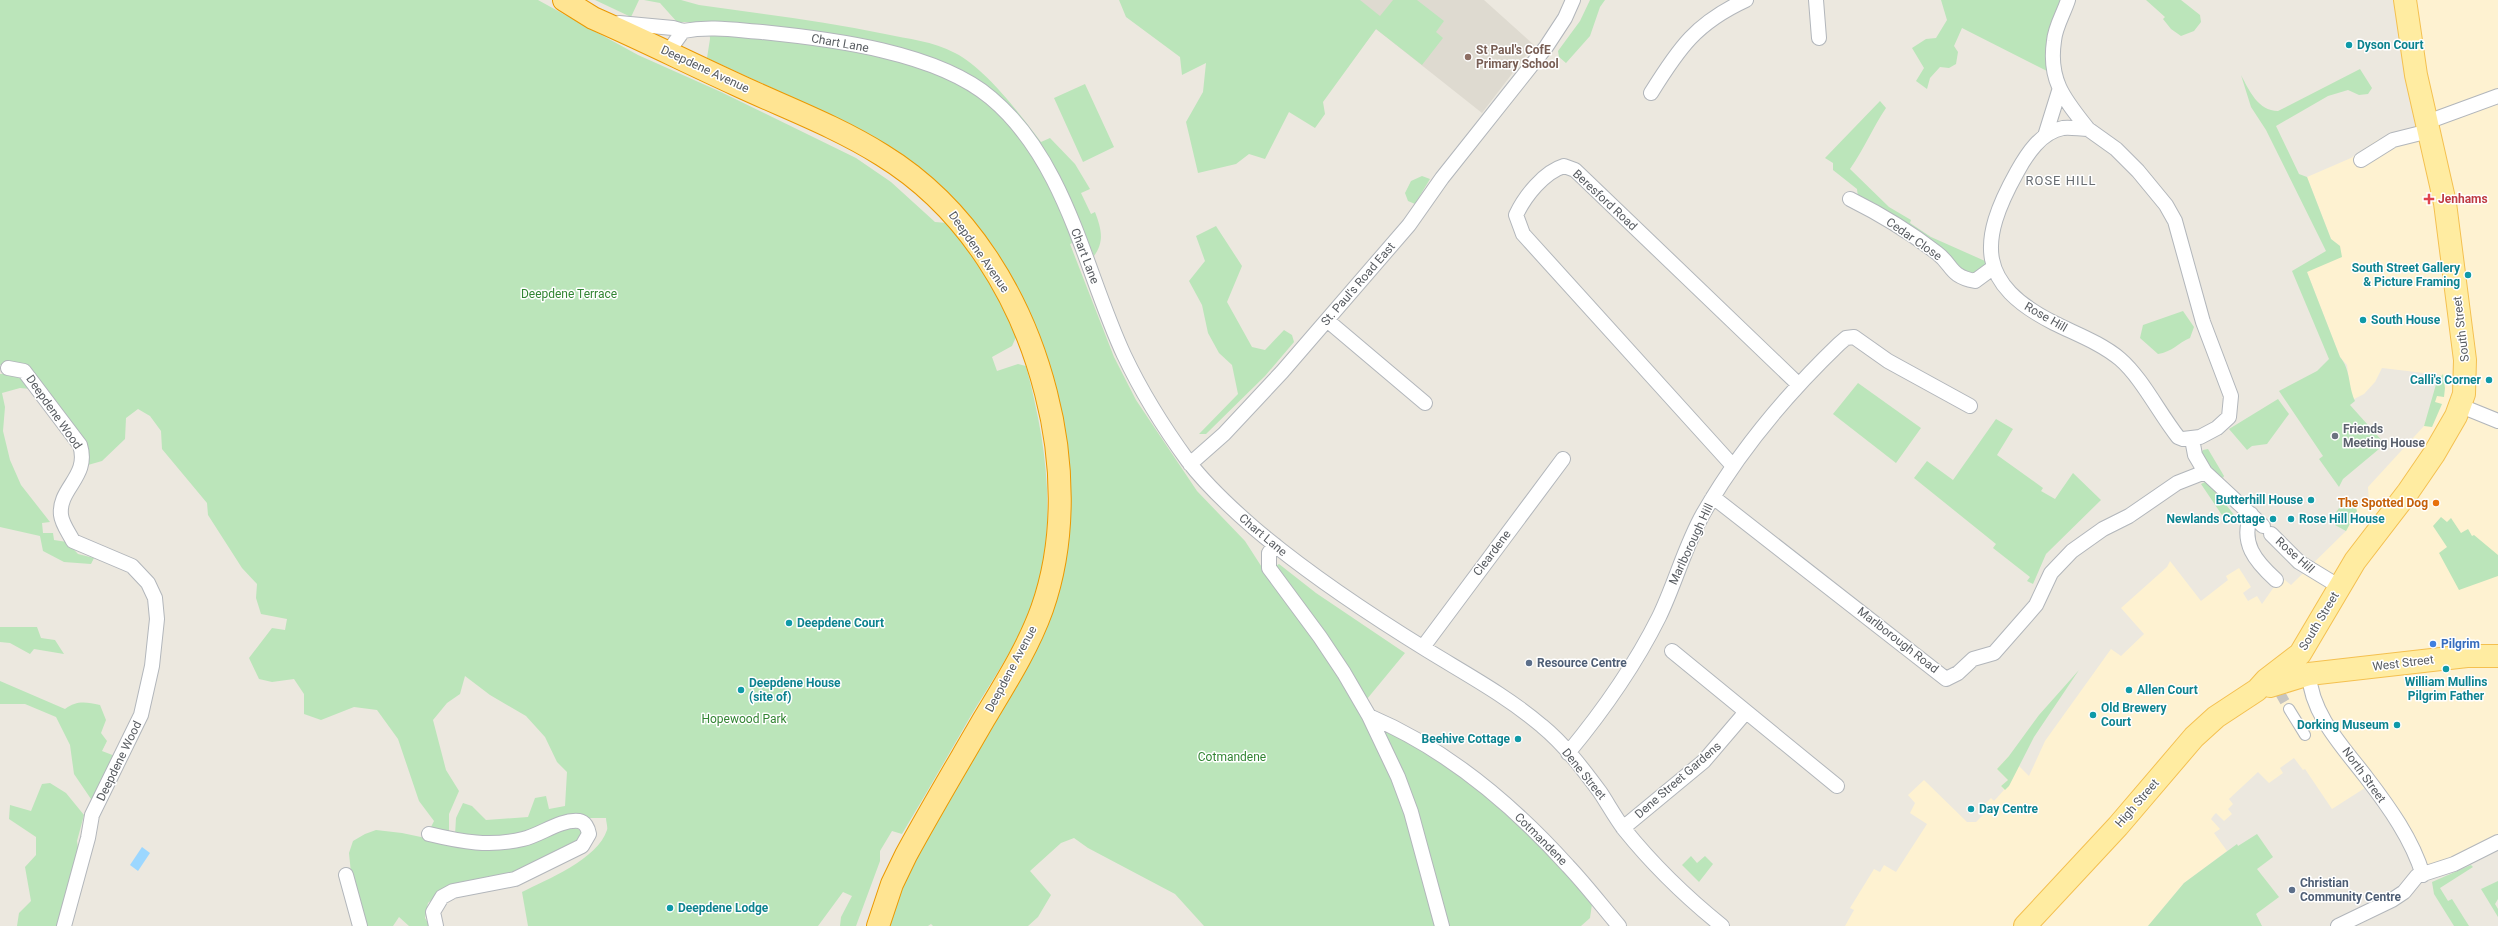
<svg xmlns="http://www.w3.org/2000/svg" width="2498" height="926" font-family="Roboto,sans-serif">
<rect width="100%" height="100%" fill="#ece8df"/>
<!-- commercial -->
<path fill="#fef2d1" d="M 2412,0 L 2498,0 L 2498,89 L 2492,92 L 2498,106 L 2498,837 L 2428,870 L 2368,786 L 2332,809 L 2305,769 L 2303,770 L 2294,758 L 2280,768 L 2283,773 L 2269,783 L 2258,772 L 2229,799 L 2233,804 L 2228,809 L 2232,814 L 2224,821 L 2216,813 L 2214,815 L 2211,819 L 2220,829 L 2214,833 L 2227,851 L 2184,883 L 2148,926 L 1845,926 L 1854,910 L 1850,908 L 1874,869 L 1880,872 L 1884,865 L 1896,872 L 1927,824 L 1910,813 L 1915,803 L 1908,795 L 1924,780 L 1967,822 L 1976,822 L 1983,815 L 1984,805 L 1991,798 L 1994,801 L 2004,790 L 2001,786 L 2008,780 L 1997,769 L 2009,756 L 2029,776 L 2045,741 L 2111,649 L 2121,656 L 2144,634 L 2121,608 L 2167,567 L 2170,561 L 2201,601 L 2228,580 L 2226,576 L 2239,568 L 2251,587 L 2243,593 L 2248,601 L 2257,596 L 2262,604 L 2281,577 L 2291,585 L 2346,531 L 2357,511 L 2356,507 L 2369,505 L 2368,487 L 2424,426 L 2441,375 L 2382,368 L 2375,382 L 2364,394 L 2354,399 L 2350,390 L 2347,365 L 2340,357 L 2307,272 L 2340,246 L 2331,239 L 2307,177 L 2351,158 L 2377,140 L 2435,123 Z"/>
<!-- education -->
<path fill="#dedad0" d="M 1260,0 L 1484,0 L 1534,45 L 1482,113 L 1376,29 L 1338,79 Z"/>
<!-- green -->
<path fill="#bbe5ba" d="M 0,0 L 538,0 L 638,55 L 721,92 L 856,158 L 891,182 L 935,222 L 947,223 C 977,256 1003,295 1016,337 L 1012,346 L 992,357 L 997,371 L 1018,364 L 1026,366 C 1045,438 1056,508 1039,581 C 1027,632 995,675 969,719 C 947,757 925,796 902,834 L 892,831 L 880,851 L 880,861 L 856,926 L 840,926 L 841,917 L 852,896 L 843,892 L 818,926 L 528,926 L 522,892 C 546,880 598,859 607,830 C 608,827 606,822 606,818 L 569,818 L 516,837 L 455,835 L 456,818 L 463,803 L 472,806 L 486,820 L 528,817 L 535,798 L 546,796 L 549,809 L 565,806 L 567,772 L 557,762 L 545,737 L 526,716 L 490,695 L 465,676 L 460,694 L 447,703 L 433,720 L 446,770 L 459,791 L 449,814 L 449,834 L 430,829 L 434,821 L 419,801 L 398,739 L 377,710 L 354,707 L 321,720 L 304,714 L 304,694 L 294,679 L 272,682 L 259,679 L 249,658 L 272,628 L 285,630 L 287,619 L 261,614 L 256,598 L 257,584 L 242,568 L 208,515 L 207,503 L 162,449 L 161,431 L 150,416 L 138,409 L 126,418 L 125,439 L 102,461 L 88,465 L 87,454 L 30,371 L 0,365 Z
M 595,0 L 639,0 L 631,17 Z
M 644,0 L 681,0 L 699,5 C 761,14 823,21 885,34 C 908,39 933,41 955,53 C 985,68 1021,115 1041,142 L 1050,138 L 1075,164 L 1090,189 L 1081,193 L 1091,214 L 1095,212 C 1101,228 1105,241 1094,256 L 1086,237 L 1070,244 L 1114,357 L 1136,400 L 1197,491 L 1245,541 L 1265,572 L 1279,564 L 1316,593 L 1405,653 L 1367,699 L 1371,710 L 1392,731 L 1489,792 L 1587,895 L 1592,904 L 1590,918 L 1581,926 L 1204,926 L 1175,894 L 1088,848 L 1074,838 L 1061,843 L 1030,871 L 1051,895 L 1038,917 L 1028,926 L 933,926 L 931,924 L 928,926 L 890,926 L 912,860 L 1052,604 L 1059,404 L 1044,348 L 1020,293 L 994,250 L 924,173 L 886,144 L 807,104 L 707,58 L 710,39 L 709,22 L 677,22 L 660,3 Z
M 1119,0 L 1360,0 L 1380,16 L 1393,0 L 1417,0 L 1444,21 L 1436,32 L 1443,38 L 1422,65 L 1376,29 L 1323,102 L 1325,114 L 1315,128 L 1289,112 L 1265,159 L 1249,154 L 1236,164 L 1198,173 L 1186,122 L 1203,92 L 1206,63 L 1182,75 L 1180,57 L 1126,17 Z
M 1590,0 L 1605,0 L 1600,7 L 1590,36 L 1566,63 L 1559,57 L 1558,51 L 1580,21 Z
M 1941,0 L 2062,0 L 2049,72 L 1962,28 L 1954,46 L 1958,52 L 1956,64 L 1949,68 L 1940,67 L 1930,78 L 1927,89 L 1916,81 L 1924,68 L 1912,48 L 1926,39 L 1936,38 L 1947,20 Z
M 2146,0 L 2181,0 L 2200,15 L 2201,22 L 2194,31 L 2181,36 L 2171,29 L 2163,19 L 2165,17 Z
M 2360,69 L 2372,88 L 2368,94 L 2359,95 L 2348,90 L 2328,96 L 2276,126 L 2299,174 L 2307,177 L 2331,239 L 2340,246 L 2342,257 L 2307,272 L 2340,357 C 2351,370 2348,386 2355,401 L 2350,405 L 2385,444 L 2343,479 L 2339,487 L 2319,459 L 2323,456 L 2279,391 L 2317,371 L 2329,359 L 2292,271 L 2326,251 L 2266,130 L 2251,107 L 2241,75 C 2249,90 2258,111 2278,111 Z
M 1085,84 L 1114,147 L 1083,162 L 1054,98 Z
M 1880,101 L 1886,108 C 1873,127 1864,149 1850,169 L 1889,207 L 1911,220 L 1910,223 L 1931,237 L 1985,261 L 1985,265 L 1974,274 L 1962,270 L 1858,197 L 1857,189 L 1833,170 L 1833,163 L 1825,158 Z
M 1422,176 L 1430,179 L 1415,204 L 1408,201 L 1405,193 L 1411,181 Z
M 1216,226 L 1242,266 L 1227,302 L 1252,347 L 1265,350 L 1284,330 L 1292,335 L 1294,342 L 1265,376 L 1206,434 L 1199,434 L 1238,394 L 1232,365 L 1219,353 L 1208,333 L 1202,305 L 1189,281 L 1205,261 L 1196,236 Z
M 2183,311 L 2194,327 L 2190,338 C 2178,343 2172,352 2158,354 L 2140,338 L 2143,325 Z
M 14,373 L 24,380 L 31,389 L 20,388 L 2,393 L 5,407 L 3,431 L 10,460 L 21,485 L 50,522 L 42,523 L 43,533 L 53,533 L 54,540 L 67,542 L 78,554 L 94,558 L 91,564 L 64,562 L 43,551 L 40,536 L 0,527 L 0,374 Z
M 2443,374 L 2445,388 L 2444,397 L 2437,396 L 2435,402 L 2442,404 L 2432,427 L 2424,426 L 2437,381 Z
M 1858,383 L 1921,428 L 1896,463 L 1833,414 Z
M 2278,399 L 2289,414 L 2267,444 L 2252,446 L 2247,450 L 2229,429 Z
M 1996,419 L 2013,429 L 1997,455 L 2043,488 L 2041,491 L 2055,499 L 2073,473 L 2101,500 L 2046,554 L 2033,584 L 2027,581 L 2030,577 L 1993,548 L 1996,544 L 1914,478 L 1927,461 L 1953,480 Z
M 2208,449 L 2224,476 L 2223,478 L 2209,470 L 2200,455 L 2203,450 Z
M 2207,481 L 2235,516 L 2228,524 L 2201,484 Z
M 2348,503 L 2354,503 L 2357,511 L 2346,531 L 2335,525 L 2334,515 L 2342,504 Z
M 2441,517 L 2447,522 L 2451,518 L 2461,533 L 2468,529 L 2472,536 L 2474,535 L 2498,555 L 2498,576 L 2459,590 L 2439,553 L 2447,547 L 2433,526 Z
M 0,627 L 37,627 L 41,638 L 55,640 L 64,654 L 34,649 L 30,654 L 10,643 L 0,642 Z
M 2079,670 L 2034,737 L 2009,786 L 2005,790 L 2001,786 L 2008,780 L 1997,769 L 2009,756 L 2039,715 Z
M 0,681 L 65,709 C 77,700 86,702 100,705 L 106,720 L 101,733 L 107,741 L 102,751 L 115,756 L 93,802 L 74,774 L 70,745 L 56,717 L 25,704 L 0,704 Z
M 50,783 L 66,793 L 84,815 L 77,841 L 79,855 L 58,926 L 17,926 L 19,913 L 31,901 L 25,867 L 36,855 L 36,837 L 9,819 L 10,805 L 31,811 L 42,784 Z
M 570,827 L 582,830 L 582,838 L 515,875 L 441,892 L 428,903 L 425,918 L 430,926 L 409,926 L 399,917 L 393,926 L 364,926 L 351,873 L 349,853 L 353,841 L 365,834 L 376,830 L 402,833 L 468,847 Z
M 2257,834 L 2273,857 L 2257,869 L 2279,897 L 2256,914 L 2262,926 L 2148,926 L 2184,883 L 2237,844 L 2238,846 Z
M 1691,856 L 1697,863 L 1705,856 L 1713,864 L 1699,882 L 1682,865 Z
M 2471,865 L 2473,867 L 2440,888 L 2448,901 L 2452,899 L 2469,926 L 2454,926 L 2434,894 L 2432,882 Z
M 2498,881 L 2498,899 L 2495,904 L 2498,909 L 2498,917 L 2481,889 Z"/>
<!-- water -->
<path fill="#9cd7ff" d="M 142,847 L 150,853 L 138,871 L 130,865 Z"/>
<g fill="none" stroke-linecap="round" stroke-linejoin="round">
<!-- pedestrian-tunnel -->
<path stroke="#c7c5c0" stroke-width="10" stroke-dasharray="10 5" stroke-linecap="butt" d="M 2280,693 L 2289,709"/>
<!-- pedestrian casing -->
<g stroke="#b2b6bb" stroke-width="12">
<path id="pedestrian" d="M 2289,709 L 2305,735"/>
</g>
<!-- minor casing -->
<g stroke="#b2b6bb" stroke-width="16">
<path id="minor" d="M 1816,0 L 1819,38
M 2068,0 C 2064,13 2055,27 2054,41 C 2048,81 2065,100 2088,129 C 2080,129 2071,127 2063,128 C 2041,132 2027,154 2017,172 C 1978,242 1977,284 2054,323 C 2076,334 2101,343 2120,359 C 2142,378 2159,413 2178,437 L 2183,439 L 2200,437 L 2217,428 L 2229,417 L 2231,396 L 2203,322 L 2175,221 L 2166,205 L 2138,171 L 2116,149 L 2088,129
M 619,23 L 673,28 L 683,31
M 668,52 L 683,31 C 710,26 735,30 762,32 C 831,39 937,52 991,98 C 1067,162 1084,269 1124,355 C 1141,391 1164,428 1188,461 C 1207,486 1231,508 1254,528 C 1308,574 1367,613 1427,650 C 1466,674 1507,696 1542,726 C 1564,744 1583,769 1600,792 C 1608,804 1615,817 1624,829 C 1653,865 1686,897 1722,926
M 1651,93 C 1679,48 1696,23 1746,0
M 2427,122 L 2498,96
M 2045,136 L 2059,91
M 2361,160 L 2393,140 L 2429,131
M 1850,199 C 1880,214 1910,232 1937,253 C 1953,265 1949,276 1975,281 L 1994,267
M 1328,321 L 1425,403
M 8,368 L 24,371 L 80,445 C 90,477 58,488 61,515 C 62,524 69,533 73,541 L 132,566 L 148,583 L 155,598 L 157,619 L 152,666 L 141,715 L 92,815 L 88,838 L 64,926
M 2461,406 L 2498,421
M 2192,439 L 2195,455 L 2205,472 L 2263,526
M 1190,464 L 1224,434 L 1282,372 L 1409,225 L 1442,178 L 1546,47 L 1565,18 L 1573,0
M 1733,466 L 1523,234 L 1516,215 C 1525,196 1544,172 1564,166 L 1575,170 L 1798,384
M 1713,497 L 1946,679 L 1958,673 L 1973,659 L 1994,653 L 2036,605 L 2051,573 L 2072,551 L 2103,529 L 2129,516 L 2177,483 L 2205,472
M 2251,514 C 2240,543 2255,561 2276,580
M 2271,534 L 2299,562 L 2340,587
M 1275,545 L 1269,553 L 1269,568 L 1320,637 L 1344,673 L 1369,716 L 1398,777 L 1411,812 L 1442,926
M 1423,647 L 1563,459
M 1672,651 L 1837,786
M 2309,674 C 2311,714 2343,747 2366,777 C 2389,807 2412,839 2423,875
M 1369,716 C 1447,749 1512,804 1568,866 C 1586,885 1602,906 1619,926
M 1568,753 C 1602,712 1635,665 1659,617 C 1675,584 1685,546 1703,514 C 1739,451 1787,394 1839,344 L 1846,338 L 1854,337 L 1888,361 L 1970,406
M 1623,828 L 1704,761 L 1745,713
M 429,834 C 462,842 490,847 523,839 C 541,835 560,819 579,821 C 585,822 588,828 589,834 L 582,846 L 515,879 L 453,891 L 442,897 L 433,912 L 436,926
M 346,875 L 360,926
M 2338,926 L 2392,900 L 2404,892 L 2417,876 L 2454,864 L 2498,842"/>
</g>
<!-- primary casing -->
<g stroke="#f4c050" stroke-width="24">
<path id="primary" d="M 2270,686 L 2309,674 L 2467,656 L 2498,656
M 2025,926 L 2118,826 L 2194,737 L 2216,717 L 2257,690 L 2266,680 L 2300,654 L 2355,561 L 2408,492 L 2434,454 L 2456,416 L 2464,394 L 2465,360 L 2445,203 L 2416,75 L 2405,0"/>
</g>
<!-- trunk casing -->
<g stroke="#eb9800" stroke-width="24">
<path id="trunk" d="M 564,0 L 593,18 C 641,39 687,62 735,84 C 784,107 836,126 882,155 C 967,207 1022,298 1046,393 C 1064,462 1066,541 1042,609 C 1028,648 1005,684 984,719 C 958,764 931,809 906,855 L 892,884 L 878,926"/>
</g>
<!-- pedestrian -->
<use href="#pedestrian" stroke="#fff" stroke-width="10"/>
<!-- minor -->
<use href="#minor" stroke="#fff" stroke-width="14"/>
<!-- primary -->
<use href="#primary" stroke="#ffeca1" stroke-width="22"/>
<!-- trunk -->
<use href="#trunk" stroke="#ffe492" stroke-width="22"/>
</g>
<!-- markers -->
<g fill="#0f9aa8" stroke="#fff" stroke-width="1.5">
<circle cx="2349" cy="45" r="4"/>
<circle cx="2468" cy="275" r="4"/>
<circle cx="2363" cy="320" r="4"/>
<circle cx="2489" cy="380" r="4"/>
<circle cx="2311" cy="500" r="4"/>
<circle cx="2273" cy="519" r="4"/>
<circle cx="2291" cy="519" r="4"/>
<circle cx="789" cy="623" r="4"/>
<circle cx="2446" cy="669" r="4"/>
<circle cx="741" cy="690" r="4"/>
<circle cx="2129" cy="690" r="4"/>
<circle cx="2093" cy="715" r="4"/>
<circle cx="2397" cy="725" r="4"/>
<circle cx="1518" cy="739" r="4"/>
<circle cx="1971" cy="809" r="4"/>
<circle cx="670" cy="908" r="4"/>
</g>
<circle fill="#8d6e63" stroke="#fff" stroke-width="1.5" cx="1468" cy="57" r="4"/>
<path fill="#e0444e" stroke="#fff" stroke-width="1.5" d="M2427 193h4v4h4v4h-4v4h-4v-4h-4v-4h4z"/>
<circle fill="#6b7280" stroke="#fff" stroke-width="1.5" cx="2335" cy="436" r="4"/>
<circle fill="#e8710a" stroke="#fff" stroke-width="1.5" cx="2436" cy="503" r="4"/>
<circle fill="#3f7fe0" stroke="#fff" stroke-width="1.5" cx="2433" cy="644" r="4"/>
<g fill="#5c6f8a" stroke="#fff" stroke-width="1.5">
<circle cx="1529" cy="663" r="4"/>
<circle cx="2292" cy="890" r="4"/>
</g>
<g text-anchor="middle" stroke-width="3" stroke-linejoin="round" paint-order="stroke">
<!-- street labels -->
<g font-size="12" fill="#585c61" stroke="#fff">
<text transform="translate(840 43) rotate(10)" y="4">Chart Lane</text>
<text transform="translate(705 69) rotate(25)" y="4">Deepdene Avenue</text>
<text transform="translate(1605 200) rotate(43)" y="4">Beresford Road</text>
<text transform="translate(1914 239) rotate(35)" y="4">Cedar Close</text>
<text transform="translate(979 252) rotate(55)" y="4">Deepdene Avenue</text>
<text transform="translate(1085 256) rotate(69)" y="4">Chart Lane</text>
<text transform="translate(1358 284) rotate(-49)" y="4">St. Paul's Road East</text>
<text transform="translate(2046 317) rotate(30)" y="4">Rose Hill</text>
<text transform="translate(2461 329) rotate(-97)" y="4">South Street</text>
<text transform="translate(54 412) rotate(55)" y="4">Deepdene Wood</text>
<text transform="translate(1263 535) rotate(40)" y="4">Chart Lane</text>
<text transform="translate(1691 544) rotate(-65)" y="4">Marlborough Hill</text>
<text transform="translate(1492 553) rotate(-53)" y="4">Cleardene</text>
<text transform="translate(2295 555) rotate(42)" y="4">Rose Hill</text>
<text transform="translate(2319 621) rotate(-59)" y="4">South Street</text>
<text transform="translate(1898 640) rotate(38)" y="4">Marlborough Road</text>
<text transform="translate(2403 663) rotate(-7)" y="4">West Street</text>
<text transform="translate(1011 669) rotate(-62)" y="4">Deepdene Avenue</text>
<text transform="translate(119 761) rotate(-64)" y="4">Deepdene Wood</text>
<text transform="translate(1584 774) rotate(51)" y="4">Dene Street</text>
<text transform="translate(2364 775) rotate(54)" y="4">North Street</text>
<text transform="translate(1678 780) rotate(-41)" y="4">Dene Street Gardens</text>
<text transform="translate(2137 803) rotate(-49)" y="4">High Street</text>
<text transform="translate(1541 839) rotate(45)" y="4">Cotmandene</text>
</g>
<!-- culture labels -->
<g font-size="12" font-weight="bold" fill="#0d838f" stroke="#fff" text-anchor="start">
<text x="2357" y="49">Dyson Court</text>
<text x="2460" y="272" text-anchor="end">South Street Gallery<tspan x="2460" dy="14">&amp; Picture Framing</tspan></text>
<text x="2371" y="324">South House</text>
<text x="2481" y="384" text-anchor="end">Calli's Corner</text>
<text x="2303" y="504" text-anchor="end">Butterhill House</text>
<text x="2265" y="523" text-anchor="end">Newlands Cottage</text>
<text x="2299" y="523">Rose Hill House</text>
<text x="797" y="627">Deepdene Court</text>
<text x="2446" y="686" text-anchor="middle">William Mullins<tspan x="2446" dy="14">Pilgrim Father</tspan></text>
<text x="749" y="687">Deepdene House<tspan x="749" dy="14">(site of)</tspan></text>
<text x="2137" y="694">Allen Court</text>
<text x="2101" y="712">Old Brewery<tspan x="2101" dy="14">Court</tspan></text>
<text x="2389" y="729" text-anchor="end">Dorking Museum</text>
<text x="1510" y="743" text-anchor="end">Beehive Cottage</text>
<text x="1979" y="813">Day Centre</text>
<text x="678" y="912">Deepdene Lodge</text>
</g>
<!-- education labels -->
<g font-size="12" font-weight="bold" fill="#785e54" stroke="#fff" text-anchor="start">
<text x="1476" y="54">St Paul's CofE<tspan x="1476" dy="14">Primary School</tspan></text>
</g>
<!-- health labels -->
<g font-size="12" font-weight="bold" fill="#be3a42" stroke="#fff" text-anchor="start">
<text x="2438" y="203">Jenhams</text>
</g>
<!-- park labels -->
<g font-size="12" fill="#328533" stroke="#fff">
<text x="569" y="298">Deepdene Terrace</text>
<text x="744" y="723">Hopewood Park</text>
<text x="1232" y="761">Cotmandene</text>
</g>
<!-- worship labels -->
<g font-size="12" font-weight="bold" fill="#5b616d" stroke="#fff" text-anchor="start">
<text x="2343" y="433">Friends<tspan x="2343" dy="14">Meeting House</tspan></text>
</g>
<!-- food labels -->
<g font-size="12" font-weight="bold" fill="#c56008" stroke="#fff" text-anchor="end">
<text x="2428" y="507">The Spotted Dog</text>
</g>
<!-- shop labels -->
<g font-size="12" font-weight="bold" fill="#366cbe" stroke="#fff" text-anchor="start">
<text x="2441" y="648">Pilgrim</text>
</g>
<!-- service labels -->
<g font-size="12" font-weight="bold" fill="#4e5e75" stroke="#fff" text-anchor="start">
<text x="1537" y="667">Resource Centre</text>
<text x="2300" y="887">Christian<tspan x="2300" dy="14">Community Centre</tspan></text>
</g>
<!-- neighbourhood labels -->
<g font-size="13" letter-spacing="1" fill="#696e73" stroke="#fff">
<text x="2061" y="185">ROSE HILL</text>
</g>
</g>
</svg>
